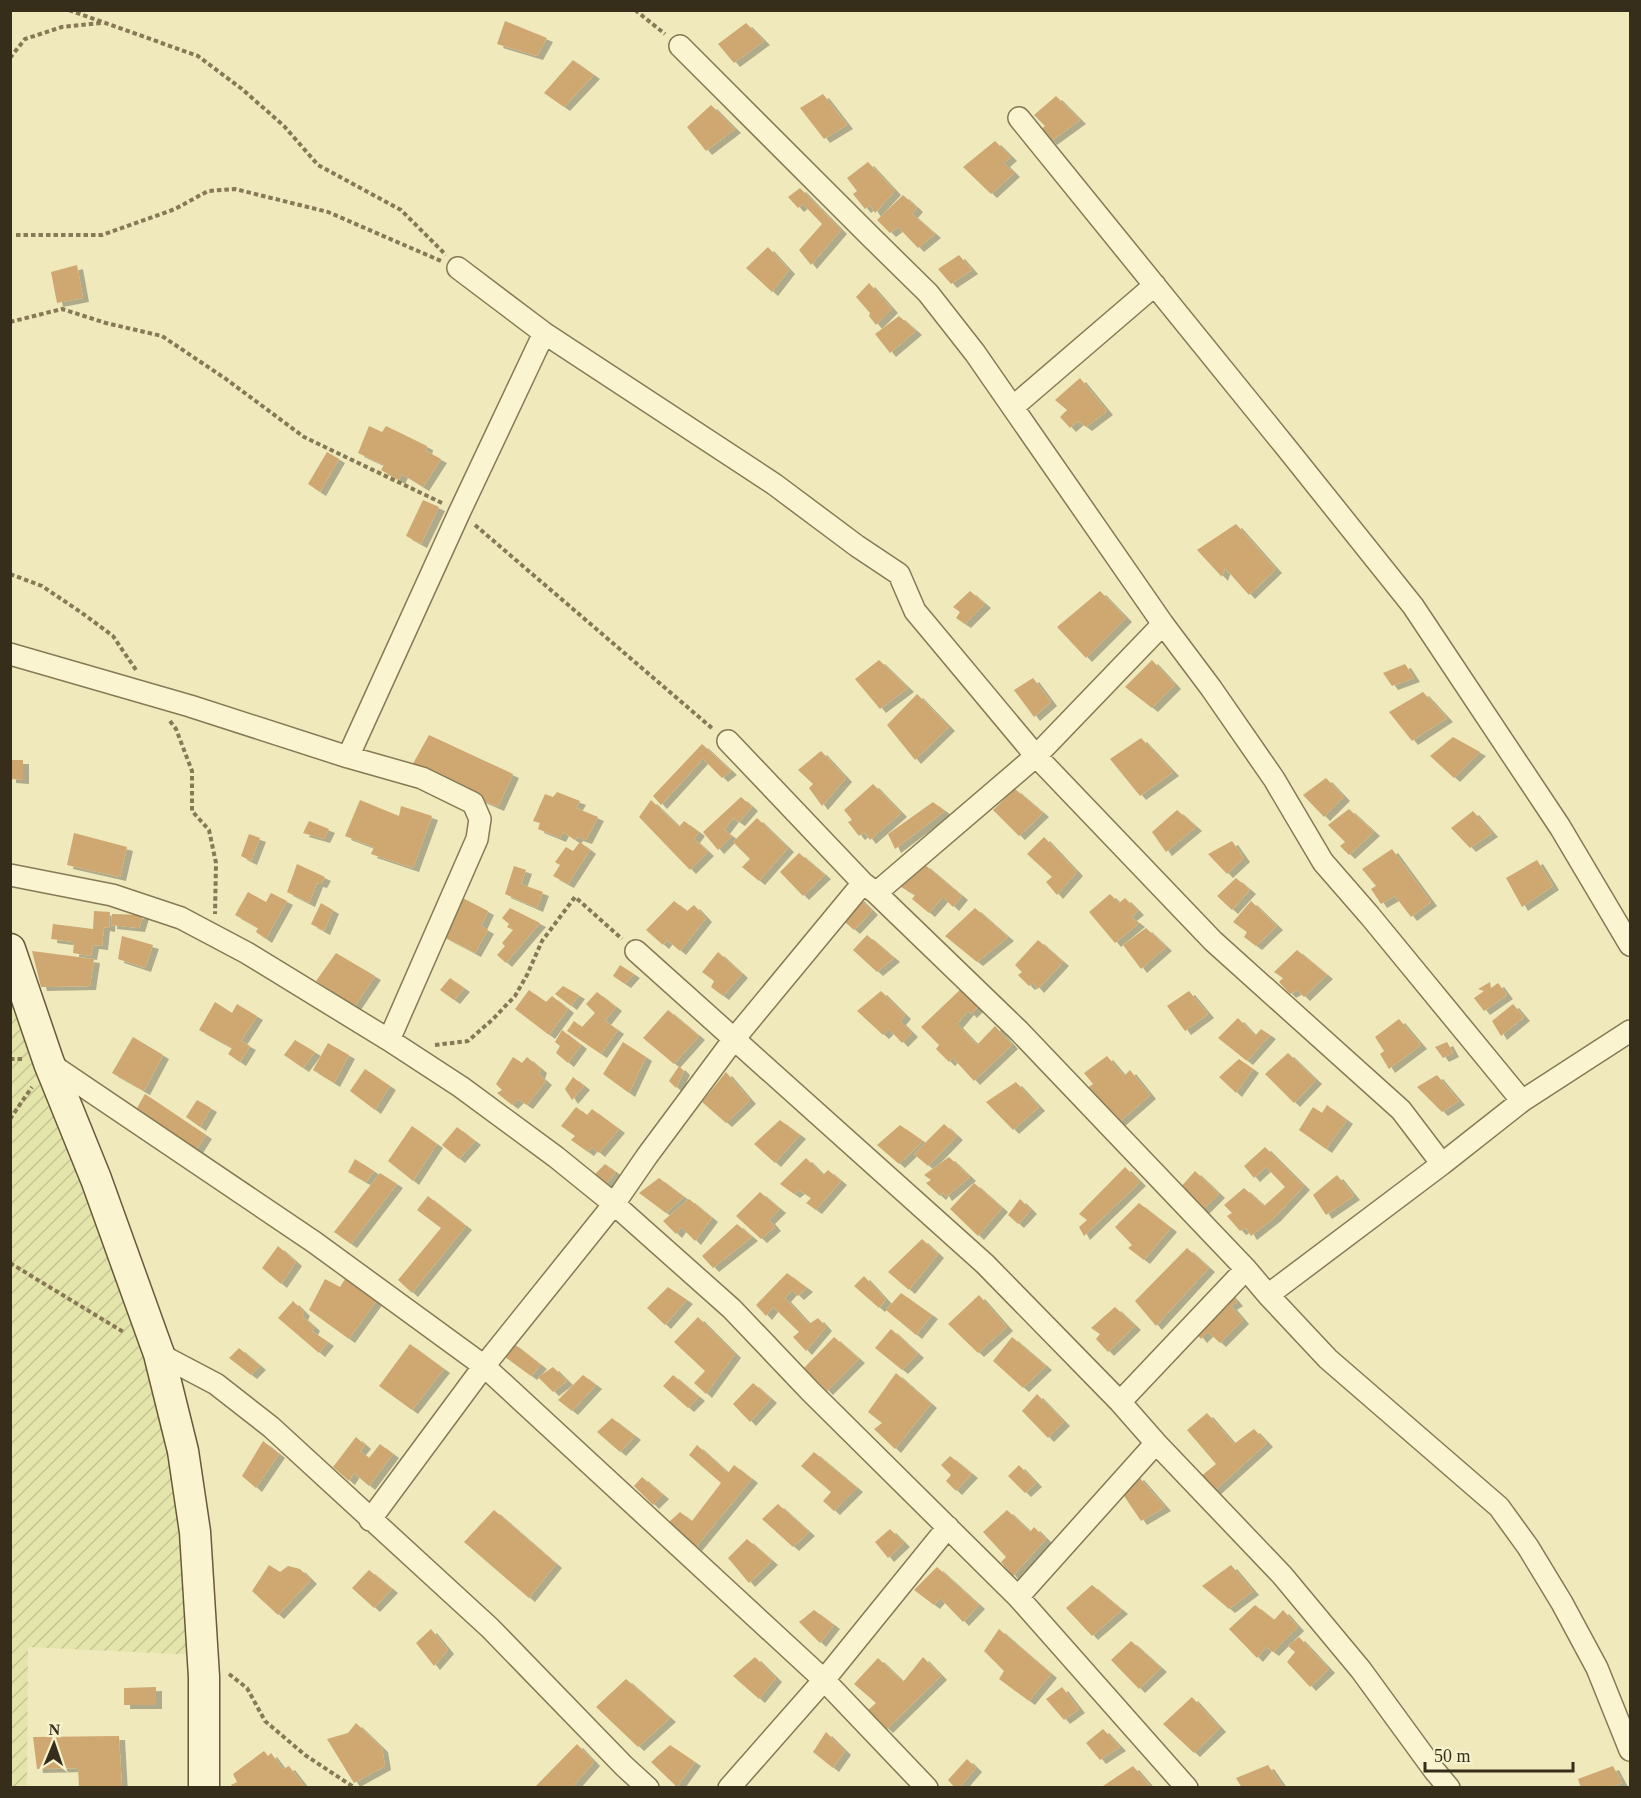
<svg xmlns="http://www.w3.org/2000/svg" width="1641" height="1798" font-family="'Times New Roman',serif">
<defs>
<pattern id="farmland-furrows" width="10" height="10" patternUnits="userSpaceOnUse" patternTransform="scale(1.5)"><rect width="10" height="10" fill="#e4e5aa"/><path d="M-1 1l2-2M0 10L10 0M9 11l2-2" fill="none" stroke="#c4c592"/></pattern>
<filter id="shadow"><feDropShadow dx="6" dy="4" stdDeviation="0" flood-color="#0004"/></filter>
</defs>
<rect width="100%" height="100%" fill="#efe9bc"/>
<!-- farmland -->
<path fill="url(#farmland-furrows)" d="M 10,991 L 173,1429 L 198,1655 L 28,1647 L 27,1788 L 10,1787 Z"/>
<!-- building -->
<path fill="#cfa871" filter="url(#shadow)" d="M 505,21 L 547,38 L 537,56 L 497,44 Z
M 746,23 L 764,41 L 734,63 L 718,44 Z
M 573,60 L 594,75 L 564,107 L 544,93 Z
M 823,94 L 847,125 L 824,139 L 800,108 Z
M 1056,96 L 1080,120 L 1051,141 L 1040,130 L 1045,126 L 1034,115 Z
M 711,105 L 735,129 L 706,151 L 687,127 Z
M 995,141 L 1011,157 L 1004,163 L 1014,173 L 991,194 L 963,167 Z
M 868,162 L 895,191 L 875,213 L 870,205 L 865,209 L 853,194 L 857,191 L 847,178 Z
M 800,188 L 841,230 L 811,265 L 799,250 L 822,224 L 803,204 L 798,208 L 788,197 Z
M 903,195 L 917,208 L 912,214 L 935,234 L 918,248 L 898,227 L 890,233 L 877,220 Z
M 768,247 L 789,270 L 772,292 L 746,268 Z
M 959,255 L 972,270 L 951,284 L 938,269 Z
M 77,265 L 83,298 L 57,303 L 51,272 Z
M 869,283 L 892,309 L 876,325 L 869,316 L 870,313 L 856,297 Z
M 899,316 L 916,331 L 890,353 L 875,334 Z
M 1080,378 L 1107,411 L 1086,427 L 1078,421 L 1070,428 L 1060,417 L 1067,410 L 1055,400 Z
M 369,426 L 382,432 L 386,426 L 427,446 L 426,451 L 441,459 L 423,487 L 402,474 L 399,480 L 381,470 L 384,465 L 358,453 Z
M 327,452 L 339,459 L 320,492 L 308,484 Z
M 423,500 L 439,507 L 421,544 L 406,536 Z
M 1236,524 L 1276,569 L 1249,595 L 1225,568 L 1222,577 L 1197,550 Z
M 970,591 L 985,604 L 965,624 L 956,618 L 960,612 L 953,607 Z
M 1100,591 L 1126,618 L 1086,658 L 1057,627 Z
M 879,660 L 908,688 L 880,709 L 855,679 Z
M 1152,660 L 1175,685 L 1152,708 L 1125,687 Z
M 1405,664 L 1414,678 L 1392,686 L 1383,673 Z
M 1033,678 L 1051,702 L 1034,717 L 1014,690 Z
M 1423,692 L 1447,718 L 1412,741 L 1389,712 Z
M 917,694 L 949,727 L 915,760 L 887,725 Z
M 429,735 L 513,774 L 498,807 L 410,769 Z
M 1453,737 L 1480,752 L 1454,778 L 1430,756 Z
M 1141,738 L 1173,772 L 1140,796 L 1110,759 Z
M 702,744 L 731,771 L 722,778 L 703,759 L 661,805 L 653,796 Z
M 821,751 L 846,778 L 822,806 L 809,788 L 813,784 L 798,770 Z
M 10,760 L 23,760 L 23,780 L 10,779 Z
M 1326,778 L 1344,797 L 1324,817 L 1303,795 Z
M 873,784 L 901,813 L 870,840 L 864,832 L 859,836 L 848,822 L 852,820 L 844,810 Z
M 1015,789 L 1043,813 L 1019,836 L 993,810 Z
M 557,792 L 580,801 L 576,808 L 598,817 L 586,840 L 577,837 L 575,840 L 563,832 L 560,838 L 538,829 L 540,823 L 533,821 L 545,794 L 553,797 Z
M 741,797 L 752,807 L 739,822 L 733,818 L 724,830 L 732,836 L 718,850 L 703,832 Z
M 360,800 L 399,816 L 401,806 L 432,816 L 413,868 L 371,854 L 374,847 L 345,836 Z
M 651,800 L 679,827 L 684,821 L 699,832 L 694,839 L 708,852 L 690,870 L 639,817 Z
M 933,802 L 945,811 L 895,849 L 888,834 Z
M 1349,809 L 1374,832 L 1349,855 L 1340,846 L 1345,842 L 1328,825 Z
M 1177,810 L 1196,827 L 1166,852 L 1152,832 Z
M 1473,811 L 1492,833 L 1470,848 L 1451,828 Z
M 757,818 L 788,848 L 759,881 L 742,867 L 750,859 L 733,842 Z
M 309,821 L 329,829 L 324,839 L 303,833 Z
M 74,833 L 127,847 L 120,877 L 67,865 Z
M 249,834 L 260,838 L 251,861 L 241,856 Z
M 1044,837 L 1077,872 L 1057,895 L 1046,882 L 1052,877 L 1027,854 Z
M 1232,841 L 1244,858 L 1227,874 L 1208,854 Z
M 580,842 L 590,850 L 568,884 L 553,876 L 560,865 L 555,862 L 566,847 L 573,851 Z
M 1392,849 L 1431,902 L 1411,917 L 1395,896 L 1381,904 L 1371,889 L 1376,886 L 1362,869 Z
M 799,853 L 825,875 L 803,896 L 780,872 Z
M 1537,860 L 1553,886 L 1522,907 L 1506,878 Z
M 297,864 L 325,877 L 321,884 L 317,883 L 309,903 L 287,892 Z
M 924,864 L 962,896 L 953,907 L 943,897 L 929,913 L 912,899 L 915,895 L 901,887 Z
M 514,866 L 526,870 L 521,884 L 543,892 L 537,908 L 505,894 Z
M 1236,878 L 1250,890 L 1232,910 L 1217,896 Z
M 248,892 L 266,902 L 271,893 L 287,901 L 266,939 L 256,932 L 258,928 L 235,915 Z
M 1110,894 L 1119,903 L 1125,898 L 1138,911 L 1131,917 L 1139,923 L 1115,943 L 1089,912 Z
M 457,895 L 488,911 L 481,926 L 488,930 L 475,953 L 439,934 Z
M 858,897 L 872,911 L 854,930 L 839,917 Z
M 674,901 L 687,911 L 694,905 L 706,918 L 680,951 L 667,940 L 663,945 L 646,930 Z
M 1251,901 L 1277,926 L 1256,946 L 1244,937 L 1247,932 L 1233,922 Z
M 321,903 L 333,910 L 324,931 L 311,924 Z
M 510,908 L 540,923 L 506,963 L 497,955 L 505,946 L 502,943 L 513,930 L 507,927 L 509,924 L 502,918 Z
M 975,908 L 1008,937 L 977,962 L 945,936 Z
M 94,911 L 110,912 L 109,928 L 104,927 L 102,946 L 93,945 L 91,956 L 73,953 L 74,942 L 51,939 L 53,924 L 93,929 Z
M 112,914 L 143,915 L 139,928 L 111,925 Z
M 1146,928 L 1166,947 L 1141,969 L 1123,945 Z
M 867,935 L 894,958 L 877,972 L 853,950 Z
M 122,936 L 153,945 L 145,968 L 118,959 Z
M 1038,940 L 1063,962 L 1038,989 L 1033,983 L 1029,986 L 1018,975 L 1022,972 L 1015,965 Z
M 1297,950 L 1327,975 L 1304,997 L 1297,990 L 1290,994 L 1279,982 L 1283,978 L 1274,972 Z
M 32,951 L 94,959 L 90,986 L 41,987 Z
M 718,952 L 742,974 L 723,996 L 711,987 L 714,981 L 702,972 Z
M 336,953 L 375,976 L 355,1006 L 316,981 Z
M 620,965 L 634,974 L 625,984 L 613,976 Z
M 450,978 L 464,988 L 454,1000 L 440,990 Z
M 1490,982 L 1491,988 L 1498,983 L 1507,995 L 1484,1011 L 1474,998 L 1484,991 L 1478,989 Z
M 563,986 L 579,995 L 571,1006 L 555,994 Z
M 962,988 L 979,1006 L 971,1014 L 968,1011 L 957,1024 L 977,1045 L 995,1026 L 1012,1045 L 974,1081 L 953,1058 L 949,1062 L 936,1049 L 939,1045 L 921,1027 Z
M 529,990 L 546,1002 L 552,996 L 568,1009 L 549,1035 L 515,1009 Z
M 881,991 L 905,1015 L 900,1021 L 912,1033 L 902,1043 L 889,1029 L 883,1035 L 857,1011 Z
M 1189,991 L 1208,1014 L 1185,1031 L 1167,1006 Z
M 597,992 L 616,1007 L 605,1021 L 618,1030 L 601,1054 L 567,1031 L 574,1021 L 582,1027 L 595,1013 L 586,1004 Z
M 215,1002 L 232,1013 L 237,1004 L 257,1016 L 241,1041 L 250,1046 L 240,1062 L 228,1054 L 232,1048 L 199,1030 Z
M 1513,1004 L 1524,1017 L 1501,1036 L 1492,1021 Z
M 668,1010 L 699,1036 L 674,1064 L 643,1038 Z
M 1238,1018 L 1255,1036 L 1261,1029 L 1270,1035 L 1247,1061 L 1218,1038 Z
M 1399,1019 L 1421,1045 L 1389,1069 L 1380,1054 L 1384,1051 L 1375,1037 Z
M 562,1030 L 581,1045 L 568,1063 L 556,1053 L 560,1046 L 555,1042 Z
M 133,1037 L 163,1055 L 144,1091 L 112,1073 Z
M 295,1040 L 315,1052 L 303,1068 L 284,1055 Z
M 623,1042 L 646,1057 L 629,1093 L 603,1074 Z
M 1447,1042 L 1453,1053 L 1443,1058 L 1435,1047 Z
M 328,1043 L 349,1055 L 334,1083 L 313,1070 Z
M 1288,1053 L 1316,1080 L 1294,1103 L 1265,1074 Z
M 1107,1056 L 1124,1076 L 1130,1070 L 1150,1095 L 1117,1124 L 1083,1091 L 1093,1084 L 1084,1073 Z
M 513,1057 L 522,1063 L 527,1057 L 541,1069 L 539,1075 L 546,1081 L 527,1105 L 518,1099 L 512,1105 L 497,1093 L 502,1090 L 496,1084 Z
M 1239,1059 L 1253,1069 L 1236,1093 L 1219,1077 Z
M 679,1066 L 684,1071 L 676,1088 L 669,1081 Z
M 365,1069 L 390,1086 L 375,1110 L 350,1091 Z
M 726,1072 L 750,1100 L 726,1123 L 702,1102 Z
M 1437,1075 L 1459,1101 L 1442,1112 L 1417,1087 Z
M 573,1077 L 584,1086 L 572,1100 L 565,1089 Z
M 1016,1082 L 1039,1107 L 1013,1130 L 986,1102 Z
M 145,1094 L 206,1135 L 197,1149 L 137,1108 Z
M 197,1100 L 211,1108 L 200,1127 L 186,1117 Z
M 1327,1105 L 1347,1120 L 1326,1149 L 1299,1130 L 1313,1107 L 1322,1113 Z
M 576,1107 L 587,1115 L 592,1109 L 619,1129 L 599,1153 L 592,1147 L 588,1152 L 571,1140 L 575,1136 L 561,1126 Z
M 780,1120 L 800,1135 L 775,1163 L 754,1144 Z
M 944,1124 L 957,1136 L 928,1166 L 914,1154 Z
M 900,1125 L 923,1141 L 899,1164 L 877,1145 Z
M 412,1126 L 437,1144 L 413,1181 L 388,1161 Z
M 457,1127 L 475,1141 L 459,1159 L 442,1145 Z
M 1265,1147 L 1304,1186 L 1274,1218 L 1251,1236 L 1246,1228 L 1240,1231 L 1227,1216 L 1232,1213 L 1224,1205 L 1244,1188 L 1264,1206 L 1285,1187 L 1266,1167 L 1254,1178 L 1244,1166 Z
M 949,1157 L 970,1177 L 946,1197 L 943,1192 L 940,1196 L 926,1183 L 931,1180 L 924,1175 Z
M 806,1158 L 823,1175 L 828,1170 L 841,1181 L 816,1210 L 806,1203 L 811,1198 L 799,1190 L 794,1194 L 780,1184 Z
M 355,1159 L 374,1171 L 366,1182 L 348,1172 Z
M 605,1164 L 616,1172 L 605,1185 L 593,1176 Z
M 1125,1167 L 1140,1182 L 1084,1236 L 1079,1227 L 1087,1220 L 1079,1214 Z
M 1195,1171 L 1219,1194 L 1202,1211 L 1180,1188 Z
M 380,1173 L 397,1184 L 351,1244 L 334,1232 Z
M 1337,1175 L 1354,1196 L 1326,1215 L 1313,1195 Z
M 659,1178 L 684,1197 L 666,1213 L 639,1193 Z
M 974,1183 L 1002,1208 L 978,1236 L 950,1209 Z
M 760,1192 L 780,1209 L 769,1220 L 775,1227 L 761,1239 L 736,1216 Z
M 428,1196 L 466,1226 L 412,1293 L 398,1280 L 441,1228 L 417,1210 Z
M 689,1199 L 712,1218 L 695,1241 L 681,1227 L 676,1234 L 663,1221 Z
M 1020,1199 L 1031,1210 L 1018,1224 L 1008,1215 Z
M 1139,1203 L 1171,1228 L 1144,1260 L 1128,1248 L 1132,1245 L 1115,1227 Z
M 737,1224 L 752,1237 L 713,1268 L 702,1256 Z
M 922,1239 L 938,1254 L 909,1290 L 888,1272 Z
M 278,1246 L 296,1262 L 281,1284 L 262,1268 Z
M 1187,1248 L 1209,1268 L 1156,1326 L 1135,1301 Z
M 787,1273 L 807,1288 L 798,1296 L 792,1290 L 785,1298 L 809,1324 L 818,1318 L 826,1327 L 806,1351 L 793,1337 L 799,1332 L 773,1307 L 766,1316 L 756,1305 Z
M 864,1276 L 886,1300 L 879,1308 L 854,1286 Z
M 325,1279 L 340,1287 L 345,1279 L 377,1300 L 349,1339 L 309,1310 Z
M 668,1287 L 687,1300 L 665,1325 L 647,1308 Z
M 901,1293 L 932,1315 L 916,1335 L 886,1310 Z
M 1229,1293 L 1237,1302 L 1231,1306 L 1243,1320 L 1220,1343 L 1208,1332 L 1201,1339 L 1194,1330 Z
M 979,1295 L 1007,1327 L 978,1353 L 948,1324 Z
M 293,1301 L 304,1312 L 302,1316 L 314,1327 L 312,1331 L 328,1342 L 319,1353 L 278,1318 Z
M 1115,1307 L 1135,1326 L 1108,1352 L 1096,1339 L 1100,1334 L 1091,1328 Z
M 698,1317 L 735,1354 L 706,1394 L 694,1383 L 705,1371 L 674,1342 Z
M 891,1329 L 918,1354 L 902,1370 L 875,1348 Z
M 834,1337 L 859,1359 L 827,1391 L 804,1368 Z
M 1012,1337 L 1046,1366 L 1023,1388 L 993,1361 Z
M 513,1343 L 541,1365 L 531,1376 L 501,1354 Z
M 410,1344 L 444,1369 L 412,1410 L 379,1386 Z
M 239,1348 L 260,1366 L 251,1375 L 229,1358 Z
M 553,1367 L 567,1381 L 553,1392 L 538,1377 Z
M 896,1373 L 931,1404 L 895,1449 L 874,1429 L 882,1423 L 868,1412 Z
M 583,1375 L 596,1385 L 572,1411 L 558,1400 Z
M 673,1375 L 699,1397 L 688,1408 L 663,1386 Z
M 753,1383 L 771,1399 L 750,1422 L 733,1404 Z
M 1037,1394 L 1064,1422 L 1048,1438 L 1022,1411 Z
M 1207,1413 L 1234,1444 L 1254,1429 L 1267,1443 L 1212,1493 L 1200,1477 L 1216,1464 L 1187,1430 Z
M 612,1418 L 635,1436 L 620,1452 L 597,1432 Z
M 356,1437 L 365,1445 L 360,1451 L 369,1458 L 380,1444 L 393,1454 L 369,1486 L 354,1473 L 349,1481 L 333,1467 Z
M 263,1441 L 279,1454 L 256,1488 L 242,1476 Z
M 697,1445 L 728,1473 L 734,1465 L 752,1479 L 696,1547 L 669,1522 L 680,1512 L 692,1521 L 721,1483 L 689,1455 Z
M 814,1452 L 857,1488 L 834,1511 L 823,1501 L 831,1492 L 801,1466 Z
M 950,1456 L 972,1474 L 956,1491 L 946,1481 L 951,1475 L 941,1465 Z
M 1019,1465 L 1036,1483 L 1025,1493 L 1008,1476 Z
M 1138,1476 L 1165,1507 L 1141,1521 L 1120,1490 Z
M 642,1477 L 663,1495 L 653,1505 L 634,1486 Z
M 778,1504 L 809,1532 L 793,1547 L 762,1519 Z
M 494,1510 L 556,1564 L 529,1598 L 464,1542 Z
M 1007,1510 L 1030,1532 L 1034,1527 L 1046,1539 L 1013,1576 L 1001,1562 L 1006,1557 L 983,1532 Z
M 890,1529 L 904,1543 L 888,1558 L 875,1542 Z
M 747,1539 L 772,1561 L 749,1583 L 728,1558 Z
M 269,1565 L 280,1572 L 288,1566 L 300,1569 L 311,1580 L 278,1615 L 252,1591 Z
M 1231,1565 L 1253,1591 L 1229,1609 L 1202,1586 Z
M 937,1567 L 979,1605 L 963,1622 L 940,1598 L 934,1605 L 914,1590 Z
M 369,1570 L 392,1589 L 374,1608 L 352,1588 Z
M 1092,1585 L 1122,1610 L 1092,1636 L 1066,1608 Z
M 1255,1605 L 1274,1620 L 1283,1610 L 1298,1627 L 1273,1652 L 1266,1647 L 1257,1658 L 1229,1629 Z
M 814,1610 L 834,1625 L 820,1643 L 799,1622 Z
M 431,1629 L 448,1650 L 434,1666 L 416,1643 Z
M 999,1629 L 1051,1674 L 1029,1701 L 999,1679 L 1004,1671 L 984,1651 Z
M 1299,1637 L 1329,1669 L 1310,1687 L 1287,1662 L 1295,1652 L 1288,1646 Z
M 1131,1641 L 1161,1668 L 1139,1689 L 1111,1660 Z
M 755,1657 L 776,1678 L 759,1699 L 733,1676 Z
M 923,1657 L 941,1676 L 887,1729 L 867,1711 L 876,1703 L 854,1684 L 878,1658 L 903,1682 Z
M 626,1679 L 670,1718 L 638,1747 L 596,1707 Z
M 156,1687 L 156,1705 L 124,1705 L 124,1688 Z
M 1062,1687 L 1079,1709 L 1064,1720 L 1046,1699 Z
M 1192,1697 L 1220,1728 L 1194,1753 L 1163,1724 Z
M 356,1723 L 382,1748 L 385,1766 L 354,1783 L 327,1739 L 348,1733 Z
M 1103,1729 L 1120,1747 L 1100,1760 L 1086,1743 Z
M 826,1732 L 845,1751 L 833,1768 L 813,1752 Z
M 119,1736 L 122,1788 L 79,1788 L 78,1768 L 37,1769 L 33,1737 Z
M 577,1744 L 594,1762 L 574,1785 L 577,1788 L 534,1788 Z
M 670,1745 L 695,1762 L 677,1787 L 651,1762 Z
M 264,1751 L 268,1756 L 271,1753 L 283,1769 L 289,1766 L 306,1788 L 233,1788 L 231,1785 L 237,1782 L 233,1774 Z
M 967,1759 L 976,1768 L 959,1788 L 955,1788 L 948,1780 Z
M 1268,1765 L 1284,1788 L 1242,1788 L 1236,1778 Z
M 1133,1766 L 1152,1788 L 1100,1788 Z
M 1613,1766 L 1622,1783 L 1614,1786 L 1615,1788 L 1581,1788 L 1578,1779 Z"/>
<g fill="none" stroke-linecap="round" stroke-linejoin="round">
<!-- street casing -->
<g stroke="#877955" stroke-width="24">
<path id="street" d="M 680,46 L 872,238 L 928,293 L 975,353 L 1163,624 L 1211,688 L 1274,779 L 1323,862 L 1370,916 L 1522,1101
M 1019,118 L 1285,446 L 1413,606 L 1560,827 L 1630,945
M 458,268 L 544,333 L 774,484 L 857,546 L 899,574 L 915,611 L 1036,756 L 1213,941 L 1401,1110 L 1442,1164 L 1268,1295
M 1013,407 L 1155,285
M 10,654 L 190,706 L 348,757 L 422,778 L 473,803 L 480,819 L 477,839 L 389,1040
M 728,741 L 863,883 L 876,893 L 1019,1031 L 1246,1269 L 1268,1295 L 1328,1359 L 1499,1507 L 1528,1547 L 1562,1603 L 1597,1668 L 1630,1750
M 348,757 L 460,511 L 544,333
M 10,875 L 112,895 L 181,918 L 247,953 L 389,1040 L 461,1087 L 556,1157 L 614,1204 L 732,1309 L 811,1392 L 1018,1597 L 1187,1788
M 876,893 L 1036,756 L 1163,624
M 636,951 L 985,1264 L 1120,1402 L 1156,1443 L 1282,1575 L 1361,1670 L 1434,1770 L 1449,1788
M 49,1063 L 314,1242 L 484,1366 L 824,1680 L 927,1788
M 1442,1164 L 1522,1101 L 1630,1031
M 159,1354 L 216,1384 L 271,1427 L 490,1628 L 624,1766 L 648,1788
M 1120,1402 L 1246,1269
M 370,1520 L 484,1366 L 614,1204 L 647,1156 L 734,1039 L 863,883
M 1018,1597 L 1156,1443
M 729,1788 L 824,1680 L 948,1527"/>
</g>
<!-- secondary casing -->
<g stroke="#695939" stroke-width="33">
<path id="secondary" d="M 10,949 L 49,1063 L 96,1179 L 159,1354 L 183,1451 L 195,1532 L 204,1677 L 204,1788"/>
</g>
<!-- path -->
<path stroke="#877955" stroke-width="4" stroke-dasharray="4.5 3" stroke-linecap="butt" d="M 69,10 L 198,56 L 242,89 L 284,126 L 318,165 L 401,210 L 446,255
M 635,10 L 665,34
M 10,58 L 25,39 L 62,27 L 101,23
M 16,235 L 102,235 L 175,209 L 208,191 L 235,189 L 328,212 L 441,261
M 10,322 L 62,309 L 106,323 L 162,336 L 226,379 L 304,437 L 442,503
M 475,525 L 713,729
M 10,574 L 42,586 L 82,613 L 113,636 L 136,670
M 170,721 L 176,729 L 192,771 L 192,811 L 209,830 L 216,863 L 215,914
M 435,1045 L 468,1041 L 492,1020 L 515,996 L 527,975 L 542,941 L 575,897 L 622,939
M 10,1059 L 22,1059
M 10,1119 L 32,1087
M 10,1263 L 125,1333
M 229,1674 L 247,1688 L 265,1721 L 305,1755 L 355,1788"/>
<!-- street -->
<use href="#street" stroke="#faf5d0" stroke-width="21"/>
<!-- secondary -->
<use href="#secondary" stroke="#faf5d0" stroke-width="30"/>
</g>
<!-- border -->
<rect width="1641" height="1798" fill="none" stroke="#362d1b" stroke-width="24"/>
<!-- north arrow -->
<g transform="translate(54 1744) rotate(2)" stroke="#f6f2cc" stroke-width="4.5" paint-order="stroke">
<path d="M0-4.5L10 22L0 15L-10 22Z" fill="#362d1b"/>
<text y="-9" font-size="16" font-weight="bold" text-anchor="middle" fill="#362d1b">N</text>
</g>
<!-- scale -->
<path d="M1425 1762v9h148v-9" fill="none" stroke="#362d1b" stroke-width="3"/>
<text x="1434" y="1762" font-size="18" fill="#362d1b" stroke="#f6f2cc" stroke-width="4.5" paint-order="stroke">50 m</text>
</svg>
